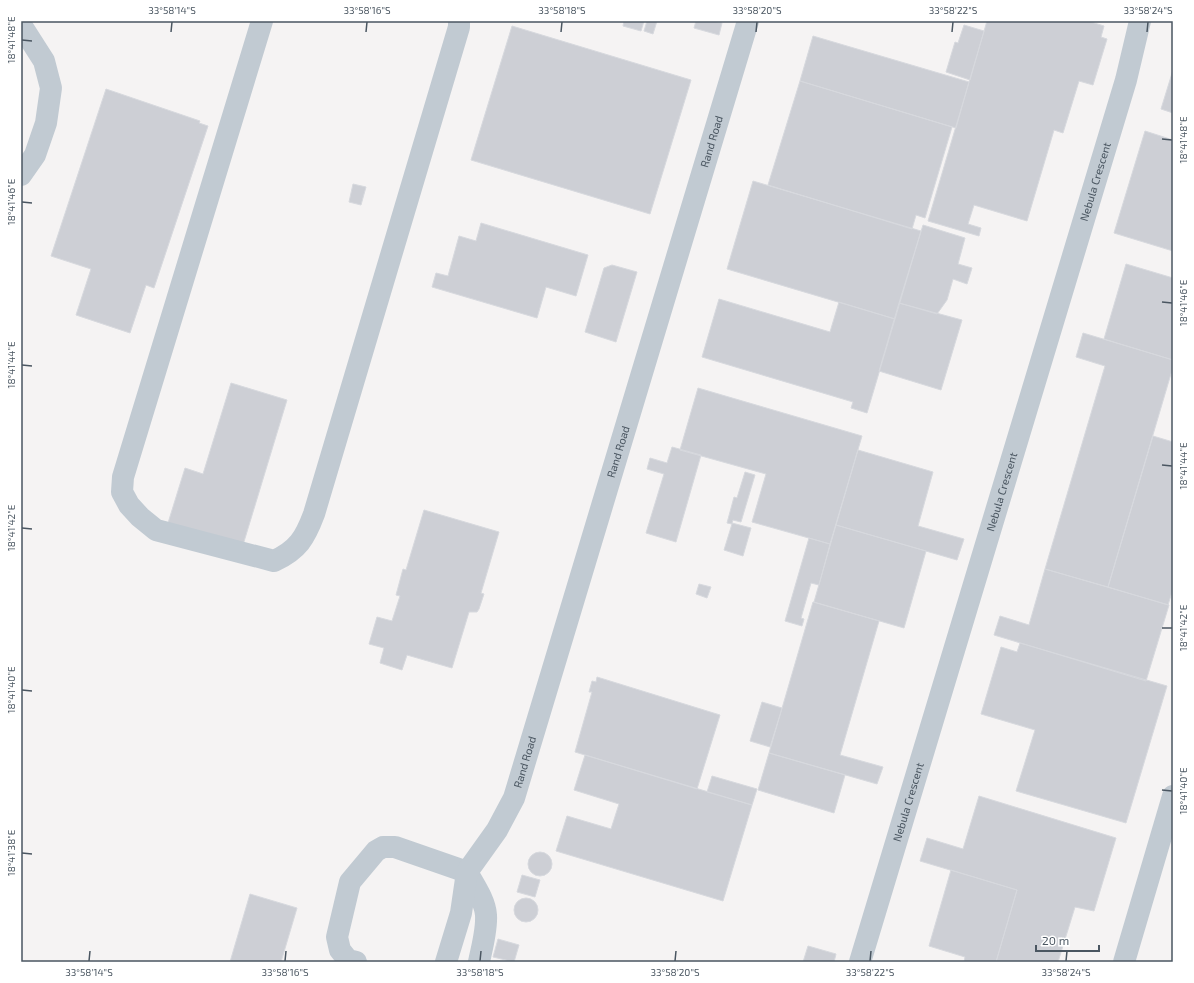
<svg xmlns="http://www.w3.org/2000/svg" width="1194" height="983" font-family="'Exo 2',sans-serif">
<rect width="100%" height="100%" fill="#f5f3f3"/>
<!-- building -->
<path fill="#cdcfd5" stroke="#d7d9de" d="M 624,21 L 644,21 L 641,31 L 623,26 Z
M 647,21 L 657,21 L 653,34 L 644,31 Z
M 696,21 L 713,21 L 722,23 L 719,35 L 694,28 Z
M 987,21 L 1088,21 L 1104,26 L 1101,37 L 1107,39 L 1093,85 L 1079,81 L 1063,133 L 1054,130 L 1027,221 L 974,205 L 968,224 L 981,228 L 979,236 L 928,221 Z
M 964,25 L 984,31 L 970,80 L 946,72 L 955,42 L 958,43 Z
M 512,26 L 691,80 L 650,214 L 471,160 Z
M 813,36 L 969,82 L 956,128 L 800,81 Z
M 1173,70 L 1173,113 L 1161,109 Z
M 800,81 L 952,127 L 925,218 L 916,215 L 912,229 L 768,185 Z
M 106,89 L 200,121 L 199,123 L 208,126 L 154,288 L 146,285 L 130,333 L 76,315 L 91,269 L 51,256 Z
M 1145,131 L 1173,140 L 1173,251 L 1114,233 Z
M 753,181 L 921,231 L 895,319 L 727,269 Z
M 353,184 L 366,187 L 361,205 L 349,202 Z
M 481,223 L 588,255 L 576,296 L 546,287 L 537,318 L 432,287 L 436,273 L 448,276 L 459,236 L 476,241 Z
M 923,225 L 965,238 L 958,264 L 972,268 L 967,284 L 953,279 L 947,300 L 937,314 L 899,303 Z
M 1126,264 L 1173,278 L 1173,360 L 1104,339 Z
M 612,265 L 637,272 L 616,342 L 585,332 L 604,268 Z
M 719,299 L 830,332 L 839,302 L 895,319 L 867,413 L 851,408 L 853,402 L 702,357 Z
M 899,303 L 962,320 L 941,390 L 879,371 Z
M 1083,333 L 1173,360 L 1173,367 L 1108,587 L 1045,569 L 1105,366 L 1076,357 Z
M 231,383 L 287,400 L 243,545 L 168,523 L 185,468 L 203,474 Z
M 698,388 L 862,436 L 830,544 L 752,522 L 766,474 L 680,450 Z
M 1153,436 L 1173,442 L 1173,589 L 1168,605 L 1108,587 Z
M 672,447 L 701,455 L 676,542 L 646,533 L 664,474 L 647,469 L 650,458 L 667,463 Z
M 858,450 L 933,472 L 918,526 L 964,539 L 957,560 L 836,525 Z
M 745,472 L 755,475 L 741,522 L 733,520 L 732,523 L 751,528 L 743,556 L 724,550 L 732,524 L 727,523 L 734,497 L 737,498 Z
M 424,510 L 499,532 L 481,593 L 484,594 L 479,609 L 477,612 L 469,612 L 452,668 L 407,655 L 402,670 L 380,663 L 384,648 L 369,644 L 377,617 L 392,621 L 400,596 L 396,595 L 403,569 L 406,570 Z
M 836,525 L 926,551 L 904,628 L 814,602 Z
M 809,538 L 830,544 L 819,585 L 811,583 L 801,618 L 804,619 L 802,626 L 785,621 Z
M 1045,569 L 1169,605 L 1146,681 L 994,635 L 1000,616 L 1029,625 Z
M 699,584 L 711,587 L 707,598 L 696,594 Z
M 813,602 L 879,621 L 840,755 L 883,767 L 877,784 L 769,753 Z
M 1020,643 L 1167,686 L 1126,823 L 1016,791 L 1035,730 L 981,714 L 1001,647 L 1017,652 Z
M 597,677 L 720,715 L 697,789 L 575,752 L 592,692 L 589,692 L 592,681 L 596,682 Z
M 762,702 L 782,708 L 770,747 L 750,741 Z
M 769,753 L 845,775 L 834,813 L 758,790 Z
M 585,755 L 752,805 L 723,901 L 556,851 L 567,816 L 611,829 L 619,804 L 574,790 Z
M 712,776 L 757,789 L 752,805 L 707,792 Z
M 979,796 L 1116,838 L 1094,911 L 1075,907 L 1058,962 L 996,962 L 1017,890 L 920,861 L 927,838 L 963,849 Z
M528 864a12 12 0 1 1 24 0a12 12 0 1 1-24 0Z
M 951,870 L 1017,890 L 996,962 L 964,962 L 965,957 L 929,946 Z
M 522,875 L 540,880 L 535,897 L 517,892 Z
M 250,894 L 297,908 L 281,962 L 230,962 Z
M514 910a12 12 0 1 1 24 0a12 12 0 1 1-24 0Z
M 498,939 L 519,945 L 514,962 L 493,957 Z
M 808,946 L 836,954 L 834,962 L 803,962 Z"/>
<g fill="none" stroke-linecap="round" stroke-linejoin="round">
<!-- minor -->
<g stroke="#c1cad2" stroke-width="22">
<path d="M 262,21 L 123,477 L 122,492 L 129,505 L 140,517 L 156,530 L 274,561 C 298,550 305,538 314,514 L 459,27 L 459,21"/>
<path d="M 21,25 L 44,61 L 51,88 L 46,123 L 35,155 L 21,175"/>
<path d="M 356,962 L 348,960 L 340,950 L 337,937 L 350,882 L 376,851 L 383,847 L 395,847 L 467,872 C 474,885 485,900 486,915 C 487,930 482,947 479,962"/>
<path id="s1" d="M 446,962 L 461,913 L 467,872 L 497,830 L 514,798 L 748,21"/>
<path id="s2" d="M 860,962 L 1126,80 L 1140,21"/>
<path d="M 1124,962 L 1173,796"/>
</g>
</g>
<!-- ticks -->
<path fill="none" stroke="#4a5661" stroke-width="1.5" d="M 171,32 L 172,22M 366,32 L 367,22M 561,32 L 562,22M 756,32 L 757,22M 952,32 L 953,22M 1147,32 L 1148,22M 22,40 L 32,41M 1162,139 L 1172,140M 22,202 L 32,203M 1162,302 L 1172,303M 22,365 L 32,366M 1162,465 L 1172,466M 22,528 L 32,529M 1162,628 L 1172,628M 22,690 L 32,691M 1162,790 L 1172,791M 22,853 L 32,854M 89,961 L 90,951M 285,961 L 286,951M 480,961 L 481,951M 675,961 L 676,951M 870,961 L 871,951M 1066,961 L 1067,951"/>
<g text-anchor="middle" stroke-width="3" stroke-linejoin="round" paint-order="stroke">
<!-- street labels -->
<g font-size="11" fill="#4a5661" stroke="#fff">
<text dy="4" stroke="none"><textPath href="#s1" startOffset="866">Rand Road</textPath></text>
<text dy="4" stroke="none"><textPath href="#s2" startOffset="815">Nebula Crescent</textPath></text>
<text dy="4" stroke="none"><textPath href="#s1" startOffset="542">Rand Road</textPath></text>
<text dy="4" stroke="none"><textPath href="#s2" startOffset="491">Nebula Crescent</textPath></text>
<text dy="4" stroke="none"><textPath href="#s1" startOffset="218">Rand Road</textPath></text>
<text dy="4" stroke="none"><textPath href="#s2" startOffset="167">Nebula Crescent</textPath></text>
</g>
</g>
<!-- border -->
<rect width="1194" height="983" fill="none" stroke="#ffffff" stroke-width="44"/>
<!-- scale -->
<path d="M1036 945v6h63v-6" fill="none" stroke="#4a5661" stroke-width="2"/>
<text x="1042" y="945" font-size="12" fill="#4a5661" stroke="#ffffff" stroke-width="3" paint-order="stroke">20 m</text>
<rect x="22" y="22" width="1150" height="939" fill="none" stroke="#4a5661" stroke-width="1.5"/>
<g font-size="10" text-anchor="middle" fill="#4a5661">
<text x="172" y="14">33°58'14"S</text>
<text x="367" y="14">33°58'16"S</text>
<text x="562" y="14">33°58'18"S</text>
<text x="757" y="14">33°58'20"S</text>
<text x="953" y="14">33°58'22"S</text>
<text x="1148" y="14">33°58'24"S</text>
<text transform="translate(11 40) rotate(-90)" y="4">18°41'48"E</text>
<text transform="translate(1183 140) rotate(-90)" y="4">18°41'48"E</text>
<text transform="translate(11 202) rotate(-90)" y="4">18°41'46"E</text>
<text transform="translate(1183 303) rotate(-90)" y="4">18°41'46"E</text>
<text transform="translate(11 365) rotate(-90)" y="4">18°41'44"E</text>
<text transform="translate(1183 466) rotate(-90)" y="4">18°41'44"E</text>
<text transform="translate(11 528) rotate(-90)" y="4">18°41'42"E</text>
<text transform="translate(1183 628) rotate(-90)" y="4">18°41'42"E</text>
<text transform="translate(11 690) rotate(-90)" y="4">18°41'40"E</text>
<text transform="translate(1183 791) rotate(-90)" y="4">18°41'40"E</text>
<text transform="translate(11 853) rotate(-90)" y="4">18°41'38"E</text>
<text x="89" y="976">33°58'14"S</text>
<text x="285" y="976">33°58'16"S</text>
<text x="480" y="976">33°58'18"S</text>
<text x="675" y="976">33°58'20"S</text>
<text x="870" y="976">33°58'22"S</text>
<text x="1066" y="976">33°58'24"S</text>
</g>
</svg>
